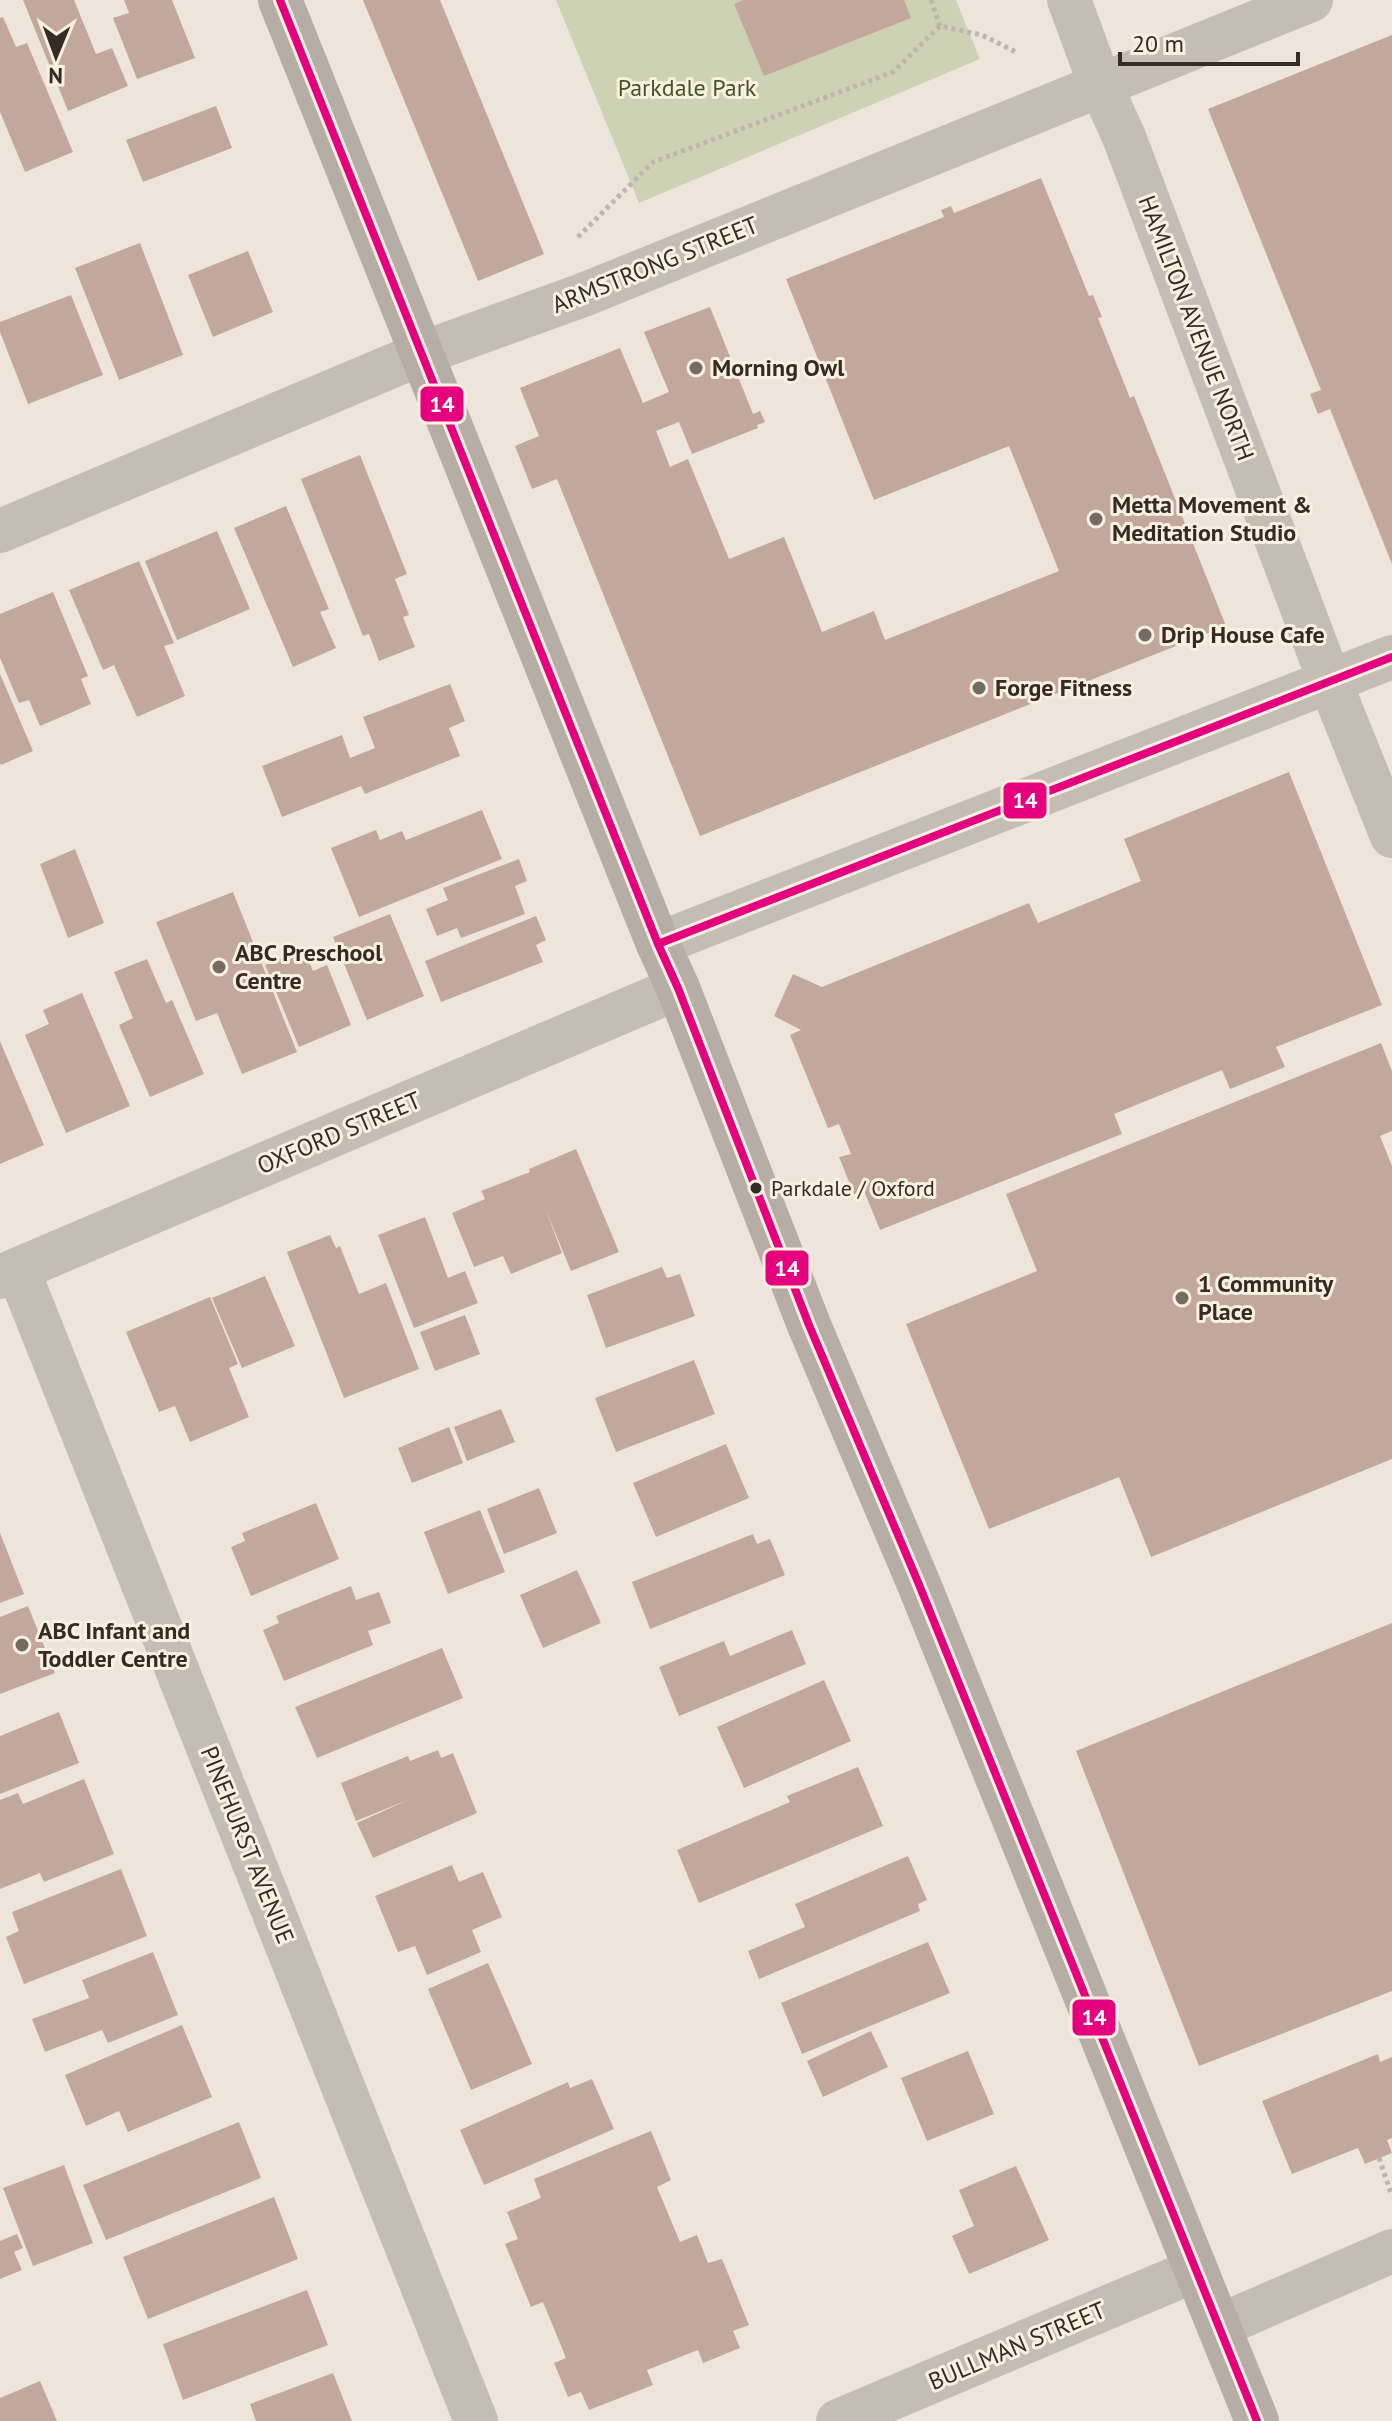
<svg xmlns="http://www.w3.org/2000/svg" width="1392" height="2421" font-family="'PT Sans',sans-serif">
<rect width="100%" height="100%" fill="#ede5dc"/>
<!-- green -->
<path fill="#cdd2b5" d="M 556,0 L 956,0 L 980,59 L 639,203 Z"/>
<!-- building -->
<path fill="#c2a89c" d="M 23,0 L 74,0 L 96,54 L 112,48 L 128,86 L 68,111 Z
M 124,0 L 172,0 L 195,58 L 137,79 L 113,18 L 129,13 Z
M 363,0 L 440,0 L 544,254 L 478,281 Z
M 743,0 L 904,0 L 911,18 L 764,76 L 734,4 Z
M 3,17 L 16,47 L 27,43 L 73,152 L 25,172 L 0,112 L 0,18 Z
M 1392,35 L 1392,564 L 1330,409 L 1318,414 L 1310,394 L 1321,390 L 1208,109 Z
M 216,106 L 232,148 L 143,182 L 126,140 Z
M 1041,178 L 1089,296 L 1093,295 L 1102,317 L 1098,318 L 1130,398 L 1134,396 L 1226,626 L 700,836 L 557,479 L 532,489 L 515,446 L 539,436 L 520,388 L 620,348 L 643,403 L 669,392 L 644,332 L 710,307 L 753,414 L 760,411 L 765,422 L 757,425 L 758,428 L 692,454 L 679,422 L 656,431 L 670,467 L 688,459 L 729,559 L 784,537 L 822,632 L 874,611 L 885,640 L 1059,571 L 1009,446 L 874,500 L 786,279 L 944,217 L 941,210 L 951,206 L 954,213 Z
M 140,243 L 183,355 L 119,380 L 75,268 Z
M 248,251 L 273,312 L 213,337 L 188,275 Z
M 71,295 L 103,375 L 28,404 L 0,332 L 0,322 Z
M 360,455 L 407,574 L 395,579 L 409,615 L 403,617 L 415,647 L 379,661 L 369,634 L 363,636 L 301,479 Z
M 286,506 L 329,609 L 320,612 L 336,648 L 293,667 L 234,528 Z
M 217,531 L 250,609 L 177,640 L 145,561 Z
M 139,561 L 174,643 L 164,646 L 185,696 L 137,717 L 114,665 L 103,670 L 69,590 Z
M 53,592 L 88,676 L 81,679 L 91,704 L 40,726 L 29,700 L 19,703 L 0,658 L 0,614 Z
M 0,674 L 33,751 L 1,765 L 0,763 Z
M 450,684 L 465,721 L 449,728 L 460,756 L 365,794 L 361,786 L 282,817 L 262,766 L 342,735 L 350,758 L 375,748 L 363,717 Z
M 1289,772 L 1382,1005 L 1276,1047 L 1285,1067 L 1230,1089 L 1222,1070 L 1114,1114 L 1122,1134 L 880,1230 L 864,1191 L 854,1194 L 839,1157 L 851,1154 L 839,1124 L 828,1128 L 790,1035 L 801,1030 L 774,1016 L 793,974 L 822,987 L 1029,903 L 1038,923 L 1141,881 L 1124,839 Z
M 482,810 L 502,859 L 359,917 L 331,848 L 376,830 L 380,840 L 402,831 L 406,840 Z
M 75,849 L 104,923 L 68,938 L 40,864 Z
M 519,859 L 527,881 L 515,886 L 525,914 L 461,938 L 457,928 L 437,936 L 426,909 L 448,900 L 443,888 Z
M 233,892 L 297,1052 L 242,1074 L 217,1013 L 196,1021 L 156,922 Z
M 390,914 L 424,996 L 367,1020 L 333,937 Z
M 536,916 L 546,940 L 536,945 L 543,962 L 441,1002 L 425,961 Z
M 304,949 L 313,971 L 327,965 L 351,1025 L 299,1047 L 265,965 Z
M 147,959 L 166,1003 L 172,1000 L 204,1074 L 150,1097 L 119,1025 L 133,1018 L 114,972 Z
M 82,993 L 130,1106 L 66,1133 L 25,1035 L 49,1024 L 43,1010 Z
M 0,1041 L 44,1145 L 0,1164 Z
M 1381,1043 L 1392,1071 L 1392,1131 L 1380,1136 L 1392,1166 L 1392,1459 L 1151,1557 L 1119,1477 L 989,1529 L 906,1324 L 1037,1271 L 1006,1194 Z
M 576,1149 L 619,1252 L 571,1271 L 545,1208 L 562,1253 L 511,1274 L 503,1256 L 474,1267 L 452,1213 L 485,1199 L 481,1191 L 530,1172 L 529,1169 Z
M 425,1217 L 448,1278 L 465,1271 L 478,1303 L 414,1328 L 378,1235 Z
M 330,1235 L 336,1248 L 340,1246 L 359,1294 L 386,1283 L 419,1369 L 344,1398 L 287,1252 Z
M 662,1267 L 667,1278 L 680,1274 L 695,1316 L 606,1348 L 587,1295 Z
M 265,1276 L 295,1346 L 242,1368 L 212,1298 Z
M 210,1297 L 238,1364 L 229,1368 L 249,1417 L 190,1442 L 175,1406 L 159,1412 L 126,1332 Z
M 465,1315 L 480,1354 L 435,1371 L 420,1332 Z
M 694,1360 L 715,1414 L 616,1452 L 595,1398 Z
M 501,1409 L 515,1442 L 467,1461 L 454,1427 Z
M 449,1427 L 463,1463 L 412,1483 L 398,1448 Z
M 726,1444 L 749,1498 L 656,1537 L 633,1483 Z
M 539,1488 L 557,1533 L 504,1554 L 487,1509 Z
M 316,1503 L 339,1559 L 251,1596 L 231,1547 L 245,1541 L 242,1533 Z
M 480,1510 L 505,1572 L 448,1594 L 424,1532 Z
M 0,1533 L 24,1594 L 0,1603 Z
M 753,1534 L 757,1544 L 770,1539 L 785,1575 L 650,1629 L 632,1582 Z
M 577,1570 L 601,1623 L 543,1648 L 520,1595 Z
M 351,1586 L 356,1600 L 379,1592 L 391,1623 L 368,1631 L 373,1645 L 284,1681 L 263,1630 L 279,1623 L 276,1616 Z
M 28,1606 L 55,1673 L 0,1694 L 0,1617 Z
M 1392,1623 L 1392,1991 L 1199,2066 L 1076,1751 Z
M 792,1630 L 806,1664 L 679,1716 L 659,1667 L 724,1641 L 730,1656 Z
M 442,1648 L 463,1698 L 317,1758 L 295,1707 Z
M 824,1680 L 851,1741 L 744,1788 L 717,1727 Z
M 59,1712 L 79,1763 L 0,1794 L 0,1736 Z
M 438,1750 L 441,1758 L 453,1753 L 477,1813 L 373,1858 L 357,1823 L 410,1799 L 356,1821 L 341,1783 L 408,1756 L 410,1761 Z
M 858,1767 L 883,1826 L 699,1903 L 677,1850 L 790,1802 L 787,1796 Z
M 84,1779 L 114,1854 L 44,1882 L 40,1873 L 0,1889 L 0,1800 L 18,1793 L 23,1804 Z
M 908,1856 L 927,1900 L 918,1904 L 920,1911 L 759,1979 L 748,1951 L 805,1927 L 795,1904 Z
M 452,1865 L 459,1882 L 483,1872 L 502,1917 L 472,1930 L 481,1952 L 427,1975 L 415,1946 L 398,1952 L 375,1896 Z
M 121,1869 L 147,1936 L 24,1984 L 6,1937 L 19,1931 L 12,1912 Z
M 928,1942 L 950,1993 L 802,2054 L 781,2003 Z
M 153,1952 L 178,2015 L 108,2043 L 102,2030 L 45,2052 L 32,2019 L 89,1998 L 82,1980 Z
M 488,1963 L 532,2064 L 471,2090 L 428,1989 Z
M 182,2025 L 212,2097 L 128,2132 L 119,2111 L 86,2126 L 65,2075 Z
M 871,2031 L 888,2067 L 823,2097 L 807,2061 Z
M 968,2051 L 994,2114 L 927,2141 L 901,2078 Z
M 1378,2054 L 1380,2062 L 1392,2057 L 1392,2138 L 1387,2140 L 1392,2153 L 1365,2164 L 1358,2148 L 1292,2174 L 1262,2101 Z
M 592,2079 L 614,2129 L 484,2185 L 460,2130 L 568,2082 L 570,2088 Z
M 239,2122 L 261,2178 L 106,2240 L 83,2185 Z
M 651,2131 L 671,2180 L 657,2187 L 680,2242 L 697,2235 L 708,2263 L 722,2259 L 749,2325 L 733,2331 L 740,2348 L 703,2363 L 698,2350 L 647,2370 L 653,2385 L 589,2410 L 581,2392 L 568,2397 L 554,2363 L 566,2358 L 543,2302 L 531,2307 L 505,2244 L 518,2239 L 507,2212 L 541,2198 L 534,2179 Z
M 64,2165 L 93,2243 L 33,2266 L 3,2188 Z
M 1016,2166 L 1049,2240 L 969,2274 L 952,2236 L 974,2226 L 959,2190 Z
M 274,2197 L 298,2259 L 148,2319 L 123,2257 Z
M 17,2234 L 23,2248 L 14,2252 L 22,2270 L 0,2279 L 0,2241 Z
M 307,2290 L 328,2345 L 183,2400 L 163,2344 Z
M 333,2373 L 352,2421 L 256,2421 L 250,2404 Z
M 40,2381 L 57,2421 L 0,2421 L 0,2398 Z"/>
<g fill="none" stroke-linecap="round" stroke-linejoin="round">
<!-- path -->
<path stroke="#bdb5ae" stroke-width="5" stroke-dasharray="4 4" stroke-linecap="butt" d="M 931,0 L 940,26
M 578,237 L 653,162 L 893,72 L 940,26 L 982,35 L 1018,53
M 1379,2158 L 1392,2196"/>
<!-- minor -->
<path stroke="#c4bdb6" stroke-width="44" d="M 1069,0 L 1100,84 L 1124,137 L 1330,682 L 1392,836
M 0,531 L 423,353 L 583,295 L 1311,0
M 658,944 L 1392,657
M 18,1270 L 476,2421
M 0,1277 L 678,988
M 1219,2326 L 1392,2251
M 838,2421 L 1196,2270"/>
<!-- secondary -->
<path stroke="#b5ada6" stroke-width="44" d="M 280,0 L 658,944 L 678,988 L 809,1325 L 918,1582 L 1257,2421"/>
<!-- bus-1 casing -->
<g stroke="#faf0e2" stroke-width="14">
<path id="bus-1" d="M 280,0 L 658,944 L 678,988 L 809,1325 L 918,1582 L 1257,2421
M 658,944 L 1392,657"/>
</g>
<!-- bus-1 -->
<use href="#bus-1" stroke="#e5007d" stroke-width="8"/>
</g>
<!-- markers -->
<g fill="#756b64" stroke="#faf0e2" stroke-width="3">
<circle cx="696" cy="368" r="8"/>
<circle cx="1096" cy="519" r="8"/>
<circle cx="1145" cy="635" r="8"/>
<circle cx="979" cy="688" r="8"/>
<circle cx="219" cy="967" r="8"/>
<circle cx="1182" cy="1298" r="8"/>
<circle cx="22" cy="1645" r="8"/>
</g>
<circle fill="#352a24" stroke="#faf0e2" stroke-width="3" cx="756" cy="1188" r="7"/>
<g text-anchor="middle" stroke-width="6" stroke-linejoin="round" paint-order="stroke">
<!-- bus labels -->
<g font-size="22" fill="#352a24" stroke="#faf0e2" text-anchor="start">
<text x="771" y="1196">Parkdale / Oxford</text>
</g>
<!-- park labels -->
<g font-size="24" fill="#425526" stroke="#faf0e2">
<text x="687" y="96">Parkdale Park</text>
</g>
<!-- street labels -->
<g font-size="24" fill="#352a24" stroke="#faf0e2">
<text transform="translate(655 265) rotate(-22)" y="8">ARMSTRONG STREET</text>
<text transform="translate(1196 328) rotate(69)" y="8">HAMILTON AVENUE NORTH</text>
<text transform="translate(339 1133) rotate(-23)" y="8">OXFORD STREET</text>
<text transform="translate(247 1845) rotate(68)" y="8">PINEHURST AVENUE</text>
<text transform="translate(1017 2346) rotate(-23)" y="8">BULLMAN STREET</text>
</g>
<!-- poi labels -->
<g font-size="24" font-weight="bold" fill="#352a24" stroke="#faf0e2" text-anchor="start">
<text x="712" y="376">Morning Owl</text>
<text x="1112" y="513">Metta Movement &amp;<tspan x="1112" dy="28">Meditation Studio</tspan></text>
<text x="1161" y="643">Drip House Cafe</text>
<text x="995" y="696">Forge Fitness</text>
<text x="235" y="961">ABC Preschool<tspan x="235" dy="28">Centre</tspan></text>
<text x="1198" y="1292">1 Community<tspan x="1198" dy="28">Place</tspan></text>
<text x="38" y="1639">ABC Infant and<tspan x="38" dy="28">Toddler Centre</tspan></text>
</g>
</g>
<g stroke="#faf0e2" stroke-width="3">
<rect x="419" y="385" width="46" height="38" rx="8" fill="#e5007d"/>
<rect x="1002" y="781" width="46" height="39" rx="8" fill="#e5007d"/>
<rect x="764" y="1249" width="46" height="38" rx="8" fill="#e5007d"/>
<rect x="1071" y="1998" width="46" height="39" rx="8" fill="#e5007d"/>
</g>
<g font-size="22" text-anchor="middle" font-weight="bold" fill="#fff">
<text x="442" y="412">14</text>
<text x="1025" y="808">14</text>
<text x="787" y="1276">14</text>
<text x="1094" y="2025">14</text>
</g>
<!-- north arrow -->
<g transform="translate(56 56) rotate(181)" stroke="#faf0e2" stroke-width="6" paint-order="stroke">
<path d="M0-6L14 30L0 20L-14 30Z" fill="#352a24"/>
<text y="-12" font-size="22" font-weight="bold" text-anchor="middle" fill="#352a24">N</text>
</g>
<!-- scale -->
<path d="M1120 52v12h178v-12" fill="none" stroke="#352a24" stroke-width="4"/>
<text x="1132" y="52" font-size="24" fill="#352a24" stroke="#faf0e2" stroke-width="6" paint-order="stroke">20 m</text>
</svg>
